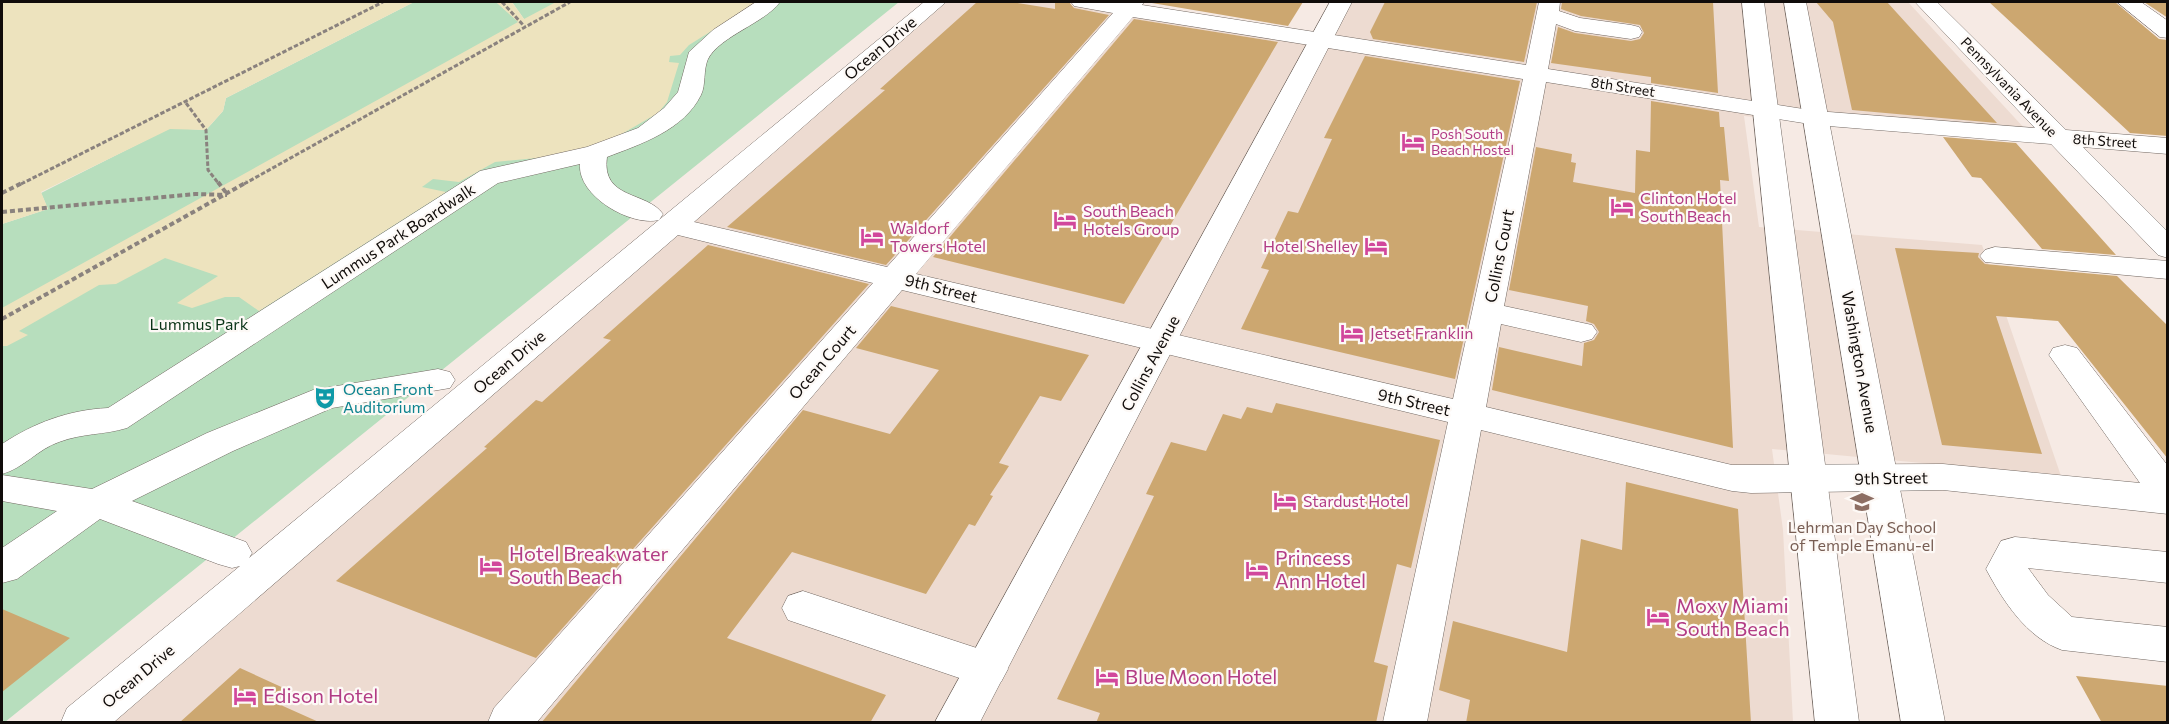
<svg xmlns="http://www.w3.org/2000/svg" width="2169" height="724" font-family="Commissioner,sans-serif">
<rect width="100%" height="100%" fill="#f6eae4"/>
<!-- built -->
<path fill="#eddbd1" d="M 947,2 L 1048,2 L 1309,43 L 1335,2 L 1908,2 L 2037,142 L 1744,116 L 1759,227 L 1982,245 L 2061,476 L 1772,449 L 1783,530 L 1793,722 L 1426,722 L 1512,228 L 1527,79 L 1392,722 L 108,722 L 671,236 Z"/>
<!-- green -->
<path fill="#b7debd" d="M 414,2 L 496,2 L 519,22 L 524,19 L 512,2 L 899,2 L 5,722 L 2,722 L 2,224 L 48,209 L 41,193 L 170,128 L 206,130 L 223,111 L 226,98 Z"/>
<!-- sand -->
<path fill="#ede3be" d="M 2,2 L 414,2 L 226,98 L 223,111 L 206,130 L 170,129 L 41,192 L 48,209 L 2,224 Z
M 496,2 L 512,2 L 524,19 L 556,2 L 758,2 L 689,45 L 680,55 L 670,56 L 669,62 L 679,63 L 667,102 L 658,113 L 613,139 L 557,156 L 495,162 L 459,182 L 433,179 L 422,187 L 446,192 L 259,311 L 239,297 L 225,297 L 192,308 L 177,303 L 218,276 L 165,258 L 116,284 L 99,285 L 19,331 L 28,335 L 7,346 L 2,346 L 2,308 L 518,22 Z"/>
<!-- building -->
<path fill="#cca770" d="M 977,2 L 1011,2 L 1055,9 L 1055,2 L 1069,2 L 1074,8 L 1109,15 L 886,265 L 727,227 L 885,90 L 880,89 Z
M 1146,2 L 1303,2 L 1288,26 Z
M 1385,2 L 1537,2 L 1524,62 L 1373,39 L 1370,32 Z
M 1562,2 L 1713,2 L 1718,93 L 1651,83 L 1651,77 L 1551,63 L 1558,27 L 1575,33 L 1631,41 L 1640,39 L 1644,33 L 1640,25 L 1581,16 L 1561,9 Z
M 1816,2 L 1887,2 L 1997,123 L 1852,110 L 1833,22 Z
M 1989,2 L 2115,2 L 2159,39 L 2168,40 L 2168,136 L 2130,133 Z
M 2144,2 L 2168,2 L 2168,18 Z
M 1134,19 L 1278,42 L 1124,304 L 933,257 Z
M 1365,56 L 1520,81 L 1455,379 L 1241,329 L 1269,270 L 1261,268 L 1288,211 L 1298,213 L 1332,139 L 1324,138 Z
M 1651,101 L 1719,112 L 1720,127 L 1724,127 L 1729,181 L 1720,180 L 1733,448 L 1492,390 L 1499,347 L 1582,366 L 1584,343 L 1594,340 L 1599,332 L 1594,324 L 1586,321 L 1588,306 L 1509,290 L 1536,147 L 1572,154 L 1571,162 L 1576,163 L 1573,182 L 1635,193 L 1636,150 L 1650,152 Z
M 1943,137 L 2016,143 L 2116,255 L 2042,249 L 1981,178 L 1972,177 Z
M 708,245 L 869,284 L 536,658 L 336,581 L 487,448 L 484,447 L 536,400 L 542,402 L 611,340 L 603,338 Z
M 1895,248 L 1979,253 L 1978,257 L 1985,264 L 2117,276 L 2168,326 L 2168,459 L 2058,321 L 1996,316 L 2042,454 L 1942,445 Z
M 891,306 L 1089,355 L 1061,401 L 1040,396 L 999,463 L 1009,466 L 990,495 L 993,496 L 975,526 L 969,524 L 926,594 L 792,552 L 727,638 L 886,695 L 870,723 L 541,723 L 803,410 L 890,434 L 939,370 L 856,348 Z
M 1276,403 L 1440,440 L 1411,568 L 1397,564 L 1374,662 L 1388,666 L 1376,723 L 1096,723 L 1100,713 L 1057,699 L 1154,496 L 1146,494 L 1171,442 L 1206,451 L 1223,414 L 1241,419 L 1247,407 L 1272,413 Z
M 1626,482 L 1738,509 L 1751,723 L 1466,723 L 1470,700 L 1439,690 L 1453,621 L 1567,652 L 1581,539 L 1622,550 Z
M 2,609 L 70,638 L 2,692 Z
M 240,668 L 288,690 L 274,702 L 321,723 L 179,723 Z
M 2076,676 L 2168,686 L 2168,723 L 2102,723 Z"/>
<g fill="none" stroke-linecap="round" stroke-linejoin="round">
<!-- minor casing -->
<g stroke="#726862" stroke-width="1">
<path id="minor" d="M 756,2 L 780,2 C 765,23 720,36 708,59 C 703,70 706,85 701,95 C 684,130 641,144 607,157 C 601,200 647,191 663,214 L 659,220 L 924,2 L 946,2 L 694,222 L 887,267 L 1113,13 L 1074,6 L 1071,2 L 1144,2 L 1142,5 L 1526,65 L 1539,2 L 1560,2 L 1559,11 L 1580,18 L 1631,25 L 1639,27 L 1642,32 L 1639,37 L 1631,39 L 1575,31 L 1556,24 L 1548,69 L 1816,111 L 2035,128 L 1915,2 L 1937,2 L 2066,130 L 2168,138 L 2168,154 L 2083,147 L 2168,232 L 2168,258 L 2158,255 L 2051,144 L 1816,125 L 1546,82 L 1504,306 L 1592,325 L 1597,332 L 1592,339 L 1581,342 L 1501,324 L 1486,407 L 1732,465 L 1943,464 L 2140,483 L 2049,355 L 2053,348 L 2065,345 L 2077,348 L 2168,466 L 2168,514 L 1943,490 L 1751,493 L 1732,491 L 1481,430 L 1427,722 L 1383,722 L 1448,422 L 902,290 L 537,722 L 488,722 L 494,708 L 873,283 L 678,235 L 114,722 L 61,722 L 67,708 L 240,566 L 232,568 L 218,564 L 100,519 L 17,579 L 2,583 L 2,548 L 57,511 L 2,501 L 2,475 L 92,489 L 207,433 L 313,390 L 438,369 L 450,372 L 455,380 L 450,388 L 332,408 L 233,451 L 132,501 L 246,542 L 252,553 L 249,558 L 659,220 C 631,227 577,196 580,164 L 498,183 L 127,428 C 104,435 83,433 59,442 C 38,449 24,468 2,474 L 2,444 C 34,423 68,410 108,408 L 480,171 L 587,147 L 638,128 L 664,108 L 678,92 L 689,52 L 713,30 ZM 1133,17 L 1523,79 L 1453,399 L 916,274 Z
M 2117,2 L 2141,2 L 2168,21 L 2168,38 L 2160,37 Z
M 1995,247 L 2168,261 L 2168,279 L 1985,262 L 1980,256 L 1985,250 Z
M 2015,537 L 2168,552 L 2168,583 L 2028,568 L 2048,595 L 2072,617 L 2168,627 L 2168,662 L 2062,650 C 2027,638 2003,601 1986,569 L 2001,541 Z
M 803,591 L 1001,656 L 1008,669 L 1001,682 L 986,687 L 788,620 L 782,608 L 788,596 Z"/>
</g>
<!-- major casing -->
<g stroke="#726862" stroke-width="1">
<path id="major" d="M 1330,2 L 1352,2 L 980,722 L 935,722 Z
M 1742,2 L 1764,2 L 1859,722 L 1815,722 Z
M 1784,2 L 1806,2 L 1945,722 L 1901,722 Z"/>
</g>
<!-- path-far1 -->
<path stroke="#8a827e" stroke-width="3" stroke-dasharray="4.5 2" stroke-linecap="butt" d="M 502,2 L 525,27
M 186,103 L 206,130 L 208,170 L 219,184
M 21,184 L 383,2
M 244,184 L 570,2"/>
<!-- path -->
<path stroke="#8a827e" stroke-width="4" stroke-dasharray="5 3" stroke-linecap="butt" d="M 218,182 L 227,194
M 2,193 L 24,182
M 2,212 L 195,194 L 227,195
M 2,319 L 247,182"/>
<!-- minor -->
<use href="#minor" fill="#fff" fill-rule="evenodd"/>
<!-- major -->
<use href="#major" fill="#fff" fill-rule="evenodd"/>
</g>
<!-- icons -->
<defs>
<g id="hotel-bare" transform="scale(1.8)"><path d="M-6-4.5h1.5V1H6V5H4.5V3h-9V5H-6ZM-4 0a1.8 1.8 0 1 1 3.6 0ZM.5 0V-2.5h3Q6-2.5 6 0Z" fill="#d1479c" stroke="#fdf9f6" stroke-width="2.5" paint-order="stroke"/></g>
<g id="theatre-bare" transform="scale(1.8)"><path d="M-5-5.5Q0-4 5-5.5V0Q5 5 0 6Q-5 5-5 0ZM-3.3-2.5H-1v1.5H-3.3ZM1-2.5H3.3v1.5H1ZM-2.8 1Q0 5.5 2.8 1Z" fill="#0f9aa8" stroke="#fdf9f6" stroke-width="2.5" paint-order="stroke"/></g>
<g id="school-bare" transform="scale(1.8)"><path d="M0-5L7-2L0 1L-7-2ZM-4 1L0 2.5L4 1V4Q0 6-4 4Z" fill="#8d6e63" stroke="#fdf9f6" stroke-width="2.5" paint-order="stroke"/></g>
</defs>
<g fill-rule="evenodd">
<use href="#hotel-bare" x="1413" y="142"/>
<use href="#hotel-bare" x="1622" y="207"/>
<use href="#hotel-bare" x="1065" y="220"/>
<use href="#hotel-bare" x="872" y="237"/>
<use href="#hotel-bare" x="1376" y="246"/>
<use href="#hotel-bare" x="1352" y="333"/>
<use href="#theatre-bare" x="325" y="398"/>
<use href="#hotel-bare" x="1285" y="501"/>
<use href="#school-bare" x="1862" y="502"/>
<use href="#hotel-bare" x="491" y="566"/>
<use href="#hotel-bare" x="1257" y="570"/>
<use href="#hotel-bare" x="1658" y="617"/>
<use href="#hotel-bare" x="1107" y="677"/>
<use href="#hotel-bare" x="245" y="696"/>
</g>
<g text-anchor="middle" stroke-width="4.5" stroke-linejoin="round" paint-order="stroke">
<!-- far-street labels -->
<g font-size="14" fill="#100c0a" stroke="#fdf9f6">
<text transform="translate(1623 87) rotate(9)" y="5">8th Street</text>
<text transform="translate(2009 87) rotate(46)" y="5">Pennsylvania Avenue</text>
<text transform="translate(2105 141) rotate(4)" y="5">8th Street</text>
</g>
<!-- far-hotel labels -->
<g font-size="14" fill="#b23c85" stroke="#fdf9f6" text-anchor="start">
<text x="1431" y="139">Posh South<tspan x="1431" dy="16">Beach Hostel</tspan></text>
</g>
<!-- street labels -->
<g font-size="16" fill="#100c0a" stroke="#fdf9f6">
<text transform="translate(880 48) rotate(-40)" y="6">Ocean Drive</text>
<text transform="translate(398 236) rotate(-33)" y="6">Lummus Park Boardwalk</text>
<text transform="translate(1499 256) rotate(-79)" y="6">Collins Court</text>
<text transform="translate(941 288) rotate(14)" y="6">9th Street</text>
<text transform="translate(509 362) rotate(-40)" y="6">Ocean Drive</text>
<text transform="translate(822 362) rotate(-49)" y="6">Ocean Court</text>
<text transform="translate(1860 362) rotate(80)" y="6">Washington Avenue</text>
<text transform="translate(1150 363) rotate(-62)" y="6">Collins Avenue</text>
<text transform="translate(1414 402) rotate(13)" y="6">9th Street</text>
<text transform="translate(1891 478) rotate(-1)" y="6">9th Street</text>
<text transform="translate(138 676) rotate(-40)" y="6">Ocean Drive</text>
</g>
<!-- hotel labels -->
<g font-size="16" fill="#b23c85" stroke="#fdf9f6" text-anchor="start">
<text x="1640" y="204">Clinton Hotel<tspan x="1640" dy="18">South Beach</tspan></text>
<text x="1083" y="217">South Beach<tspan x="1083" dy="18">Hotels Group</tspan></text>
<text x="890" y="234">Waldorf<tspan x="890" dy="18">Towers Hotel</tspan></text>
<text x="1358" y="252" text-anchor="end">Hotel Shelley</text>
<text x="1370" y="339">Jetset Franklin</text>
<text x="1303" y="507">Stardust Hotel</text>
</g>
<!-- park labels -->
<g font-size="16" fill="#093316" stroke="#fdf9f6">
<text x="199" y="330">Lummus Park</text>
</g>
<!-- culture labels -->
<g font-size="16" fill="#0d838f" stroke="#fdf9f6" text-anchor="start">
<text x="343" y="395">Ocean Front<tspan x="343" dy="18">Auditorium</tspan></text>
</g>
<!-- education labels -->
<g font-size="16" fill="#785e54" stroke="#fdf9f6">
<text x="1862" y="533">Lehrman Day School<tspan x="1862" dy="18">of Temple Emanu-el</tspan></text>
</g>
<!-- near-hotel labels -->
<g font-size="20" fill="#b23c85" stroke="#fdf9f6" text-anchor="start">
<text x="509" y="561">Hotel Breakwater<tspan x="509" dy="23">South Beach</tspan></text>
<text x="1275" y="565">Princess<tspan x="1275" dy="23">Ann Hotel</tspan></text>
<text x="1676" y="613">Moxy Miami<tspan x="1676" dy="23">South Beach</tspan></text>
<text x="1125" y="684">Blue Moon Hotel</text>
<text x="263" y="703">Edison Hotel</text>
</g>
</g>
<!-- border -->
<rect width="2169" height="724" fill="none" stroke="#100c0a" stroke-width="6"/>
</svg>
